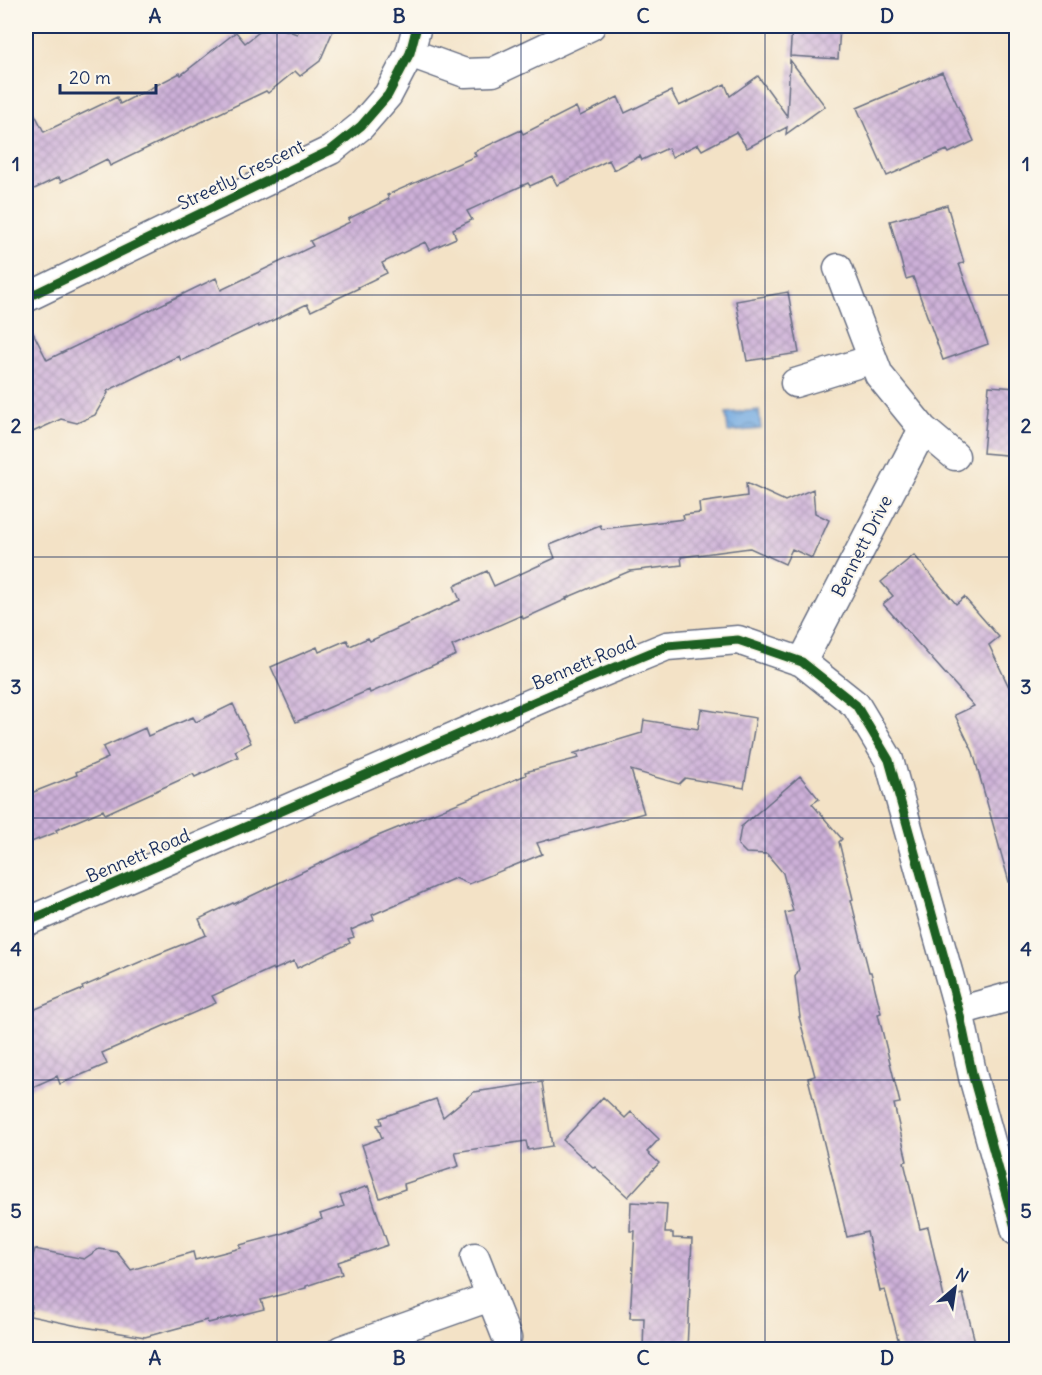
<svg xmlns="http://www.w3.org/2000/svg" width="1042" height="1375" font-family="Delius,sans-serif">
<defs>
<pattern id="water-waves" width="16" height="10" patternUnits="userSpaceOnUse" patternTransform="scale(1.5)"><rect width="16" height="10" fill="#72a9e0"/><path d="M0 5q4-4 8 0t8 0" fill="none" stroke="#5d8ab9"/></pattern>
<pattern id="building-cross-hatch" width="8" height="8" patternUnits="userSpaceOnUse" patternTransform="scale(1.5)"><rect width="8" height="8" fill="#cdb0d8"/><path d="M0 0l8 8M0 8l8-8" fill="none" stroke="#a690b2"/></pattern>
</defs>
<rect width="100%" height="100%" fill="#fbf7ec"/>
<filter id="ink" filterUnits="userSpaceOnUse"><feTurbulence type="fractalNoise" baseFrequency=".0167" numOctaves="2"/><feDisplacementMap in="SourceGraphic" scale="12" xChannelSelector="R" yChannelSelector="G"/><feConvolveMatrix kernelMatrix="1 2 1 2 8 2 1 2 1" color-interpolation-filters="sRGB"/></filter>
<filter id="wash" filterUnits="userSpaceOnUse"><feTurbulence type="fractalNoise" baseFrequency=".008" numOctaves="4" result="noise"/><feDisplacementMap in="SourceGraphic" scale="24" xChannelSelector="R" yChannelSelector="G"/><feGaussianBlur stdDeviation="1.35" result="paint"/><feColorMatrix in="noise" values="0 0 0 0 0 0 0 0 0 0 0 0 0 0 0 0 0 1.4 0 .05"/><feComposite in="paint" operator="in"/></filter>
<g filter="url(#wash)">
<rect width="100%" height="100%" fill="#f3e2c6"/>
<!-- water -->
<path fill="url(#water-waves)" stroke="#466c9f" stroke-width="1.5" d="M 759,410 L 761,429 L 728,432 L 726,413 Z"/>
<g id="blocks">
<!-- building -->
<path fill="url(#building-cross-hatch)" d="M 267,26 L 275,26 L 297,34 L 301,26 L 335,26 L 320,61 L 300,76 L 295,71 L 268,93 L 266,91 L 110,166 L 107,159 L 61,182 L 59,177 L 26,193 L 26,97 L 44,132 L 117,97 L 120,104 L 180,73 L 181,75 L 236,32 L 245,43 Z
M 792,26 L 840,26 L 838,59 L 790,56 Z
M 790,60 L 825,106 L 786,134 L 787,127 L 747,148 L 736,132 L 702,150 L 698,144 L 672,157 L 668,148 L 642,160 L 640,156 L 614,170 L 609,160 L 557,185 L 552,176 L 530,186 L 528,183 L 467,211 L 472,220 L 453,229 L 456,238 L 429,250 L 425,242 L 382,263 L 387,273 L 358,287 L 359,288 L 311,311 L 307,304 L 259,327 L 258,325 L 181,361 L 179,356 L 168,361 L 107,391 L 108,393 L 95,415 L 77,423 L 61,419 L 26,435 L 26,319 L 47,360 L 216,278 L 221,290 L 313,246 L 310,241 L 350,222 L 348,219 L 389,199 L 387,195 L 476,156 L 474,152 L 521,130 L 523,134 L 576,107 L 580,116 L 618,97 L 625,113 L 671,91 L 679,106 L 725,84 L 730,96 L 758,76 L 787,116 Z
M 942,72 L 974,141 L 949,153 L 947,150 L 887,176 L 857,108 Z
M 947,205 L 964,263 L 959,264 L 988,344 L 943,360 L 913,277 L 906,279 L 890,221 Z
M 788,292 L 799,353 L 747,361 L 736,301 Z
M 989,386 L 1017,388 L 1017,456 L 983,453 Z
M 746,483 L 785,501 L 813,489 L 815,513 L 829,520 L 812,558 L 792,549 L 785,564 L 750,548 L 681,557 L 682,565 L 630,571 L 566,598 L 567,599 L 523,619 L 522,615 L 452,646 L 456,655 L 370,693 L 369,690 L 296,722 L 271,667 L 317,647 L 319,652 L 347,640 L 350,646 L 368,638 L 370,641 L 460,600 L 454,586 L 487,571 L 494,586 L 555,558 L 550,545 L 600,525 L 602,529 L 684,519 L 683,515 L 700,513 L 699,503 L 747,496 Z
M 914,555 L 956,604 L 964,597 L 999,637 L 989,645 L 1017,704 L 1017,881 L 1009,882 L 973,752 L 955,715 L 974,706 L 883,604 L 893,596 L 881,582 Z
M 233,704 L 251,743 L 235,751 L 238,757 L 195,777 L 193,774 L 105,814 L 103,810 L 56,830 L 57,832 L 26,844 L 26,795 L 77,775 L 76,772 L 108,758 L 103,747 L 145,728 L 148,736 L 193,717 L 196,722 Z
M 701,709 L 756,718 L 744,788 L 685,778 L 679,784 L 631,770 L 644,813 L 537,843 L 542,854 L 469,884 L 455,878 L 372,915 L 374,920 L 351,930 L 354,937 L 348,939 L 350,943 L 297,968 L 294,961 L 274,970 L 273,968 L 212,996 L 216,1003 L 102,1053 L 107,1064 L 60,1084 L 57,1076 L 26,1090 L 26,1013 L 83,989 L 82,987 L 156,955 L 206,935 L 199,919 L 233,903 L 234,904 L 378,836 L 526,775 L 525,772 L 579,758 L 578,755 L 572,754 L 642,733 L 644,720 L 698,729 Z
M 800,776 L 819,799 L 812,804 L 842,839 L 839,842 L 853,899 L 851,900 L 869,972 L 871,972 L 881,1013 L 878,1014 L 900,1103 L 894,1104 L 907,1161 L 904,1162 L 920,1229 L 928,1227 L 944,1298 L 963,1294 L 977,1350 L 901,1350 L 885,1290 L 880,1291 L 867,1232 L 847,1237 L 808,1078 L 815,1076 L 799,1017 L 800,1017 L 795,977 L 799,969 L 785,913 L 793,911 L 783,873 L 767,854 L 746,853 L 738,845 L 741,827 Z
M 542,1082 L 552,1146 L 528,1150 L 526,1141 L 455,1152 L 459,1166 L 404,1184 L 405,1189 L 380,1198 L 362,1145 L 382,1138 L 377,1125 L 382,1124 L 380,1118 L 436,1099 L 443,1117 L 474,1092 Z
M 603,1097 L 625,1118 L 631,1112 L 659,1139 L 647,1152 L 659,1163 L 628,1197 L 595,1167 L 594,1168 L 563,1140 Z
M 368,1186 L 388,1245 L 338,1262 L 342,1274 L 306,1286 L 306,1288 L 261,1300 L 264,1309 L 208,1323 L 207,1320 L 145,1337 L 78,1326 L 30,1316 L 32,1306 L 26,1305 L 26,1254 L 33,1256 L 35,1249 L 84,1259 L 99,1249 L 117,1252 L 131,1270 L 193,1252 L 195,1260 L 241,1248 L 240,1245 L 278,1235 L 322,1219 L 320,1214 L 344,1206 L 340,1196 Z
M 631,1202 L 667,1204 L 665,1233 L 673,1233 L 673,1238 L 692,1239 L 687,1350 L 643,1350 L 644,1318 L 630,1318 L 635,1231 L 630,1231 Z"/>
</g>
</g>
<g filter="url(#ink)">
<use href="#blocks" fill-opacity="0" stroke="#676e82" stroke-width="1.5"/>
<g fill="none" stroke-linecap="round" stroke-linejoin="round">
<!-- street casing -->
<g stroke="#676e82" stroke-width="31">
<path id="street" d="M 410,53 L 465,73 L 493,72 L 591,26
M 26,298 L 331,150 L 361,126 L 388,95 L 410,53 L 417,26
M 795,383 L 873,359
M 923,429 L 955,456
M 802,662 L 923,429 L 879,375 L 838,268
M 26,922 L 582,681 L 667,646 L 738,640 L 802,662 L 856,705 L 889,760 L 959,1011 L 973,1077 L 1016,1231
M 959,1011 L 1016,995
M 475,1257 L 507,1338
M 341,1350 L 490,1297"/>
</g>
<!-- street -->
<use href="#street" stroke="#fff" stroke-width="28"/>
<!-- cycleway casing -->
<g stroke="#fbf7ec" stroke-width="13">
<path id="cycleway" d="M 26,298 L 331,150 L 361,126 L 388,95 L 410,53 L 417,26
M 26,922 L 582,681 L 667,646 L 738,640 L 802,662 L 856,705 L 889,760 L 959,1011 L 973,1077 L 1016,1231"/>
</g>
<!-- cycleway -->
<use href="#cycleway" stroke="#1b5e20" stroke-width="9"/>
</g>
</g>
<!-- grid -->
<path fill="none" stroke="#1b2f5e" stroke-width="1.5" stroke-opacity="0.55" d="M 277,26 L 277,1350M 521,26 L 521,1350M 765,26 L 765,1350M 26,295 L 1016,295M 26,557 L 1016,557M 26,818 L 1016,818M 26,1080 L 1016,1080"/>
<g text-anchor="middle" stroke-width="4.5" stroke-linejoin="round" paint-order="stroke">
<!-- street labels -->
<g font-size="18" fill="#1b2f5e" stroke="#fbf7ec">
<text transform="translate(241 175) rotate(-26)" y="6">Streetly Crescent</text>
<text transform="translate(862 546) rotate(-63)" y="6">Bennett Drive</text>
<text transform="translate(584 663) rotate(-23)" y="6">Bennett Road</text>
<text transform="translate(138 856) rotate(-23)" y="6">Bennett Road</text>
</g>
</g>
<!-- margin -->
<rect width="1042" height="1375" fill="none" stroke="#fbf7ec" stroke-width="66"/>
<!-- north arrow -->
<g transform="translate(955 1288) rotate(29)" stroke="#fbf7ec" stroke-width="4.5" paint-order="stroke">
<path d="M0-4.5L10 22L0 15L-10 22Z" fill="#1b2f5e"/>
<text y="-9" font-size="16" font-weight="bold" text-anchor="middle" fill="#1b2f5e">N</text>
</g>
<!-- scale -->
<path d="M60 84v9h96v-9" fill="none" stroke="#1b2f5e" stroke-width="3"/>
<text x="69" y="84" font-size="18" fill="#1b2f5e" stroke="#fbf7ec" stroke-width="4.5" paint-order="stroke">20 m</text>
<rect x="33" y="33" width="976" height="1309" fill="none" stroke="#1b2f5e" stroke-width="2"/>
<g font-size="20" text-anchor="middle" font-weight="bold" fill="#1b2f5e">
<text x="155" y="23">A</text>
<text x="399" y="23">B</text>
<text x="643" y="23">C</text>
<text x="887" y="23">D</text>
<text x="16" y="171">1</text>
<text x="1026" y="171">1</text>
<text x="16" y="433">2</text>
<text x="1026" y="433">2</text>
<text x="16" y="694">3</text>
<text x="1026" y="694">3</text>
<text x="16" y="956">4</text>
<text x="1026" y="956">4</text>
<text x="16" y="1218">5</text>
<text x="1026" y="1218">5</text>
<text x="155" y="1365">A</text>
<text x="399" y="1365">B</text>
<text x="643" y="1365">C</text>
<text x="887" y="1365">D</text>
</g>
</svg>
